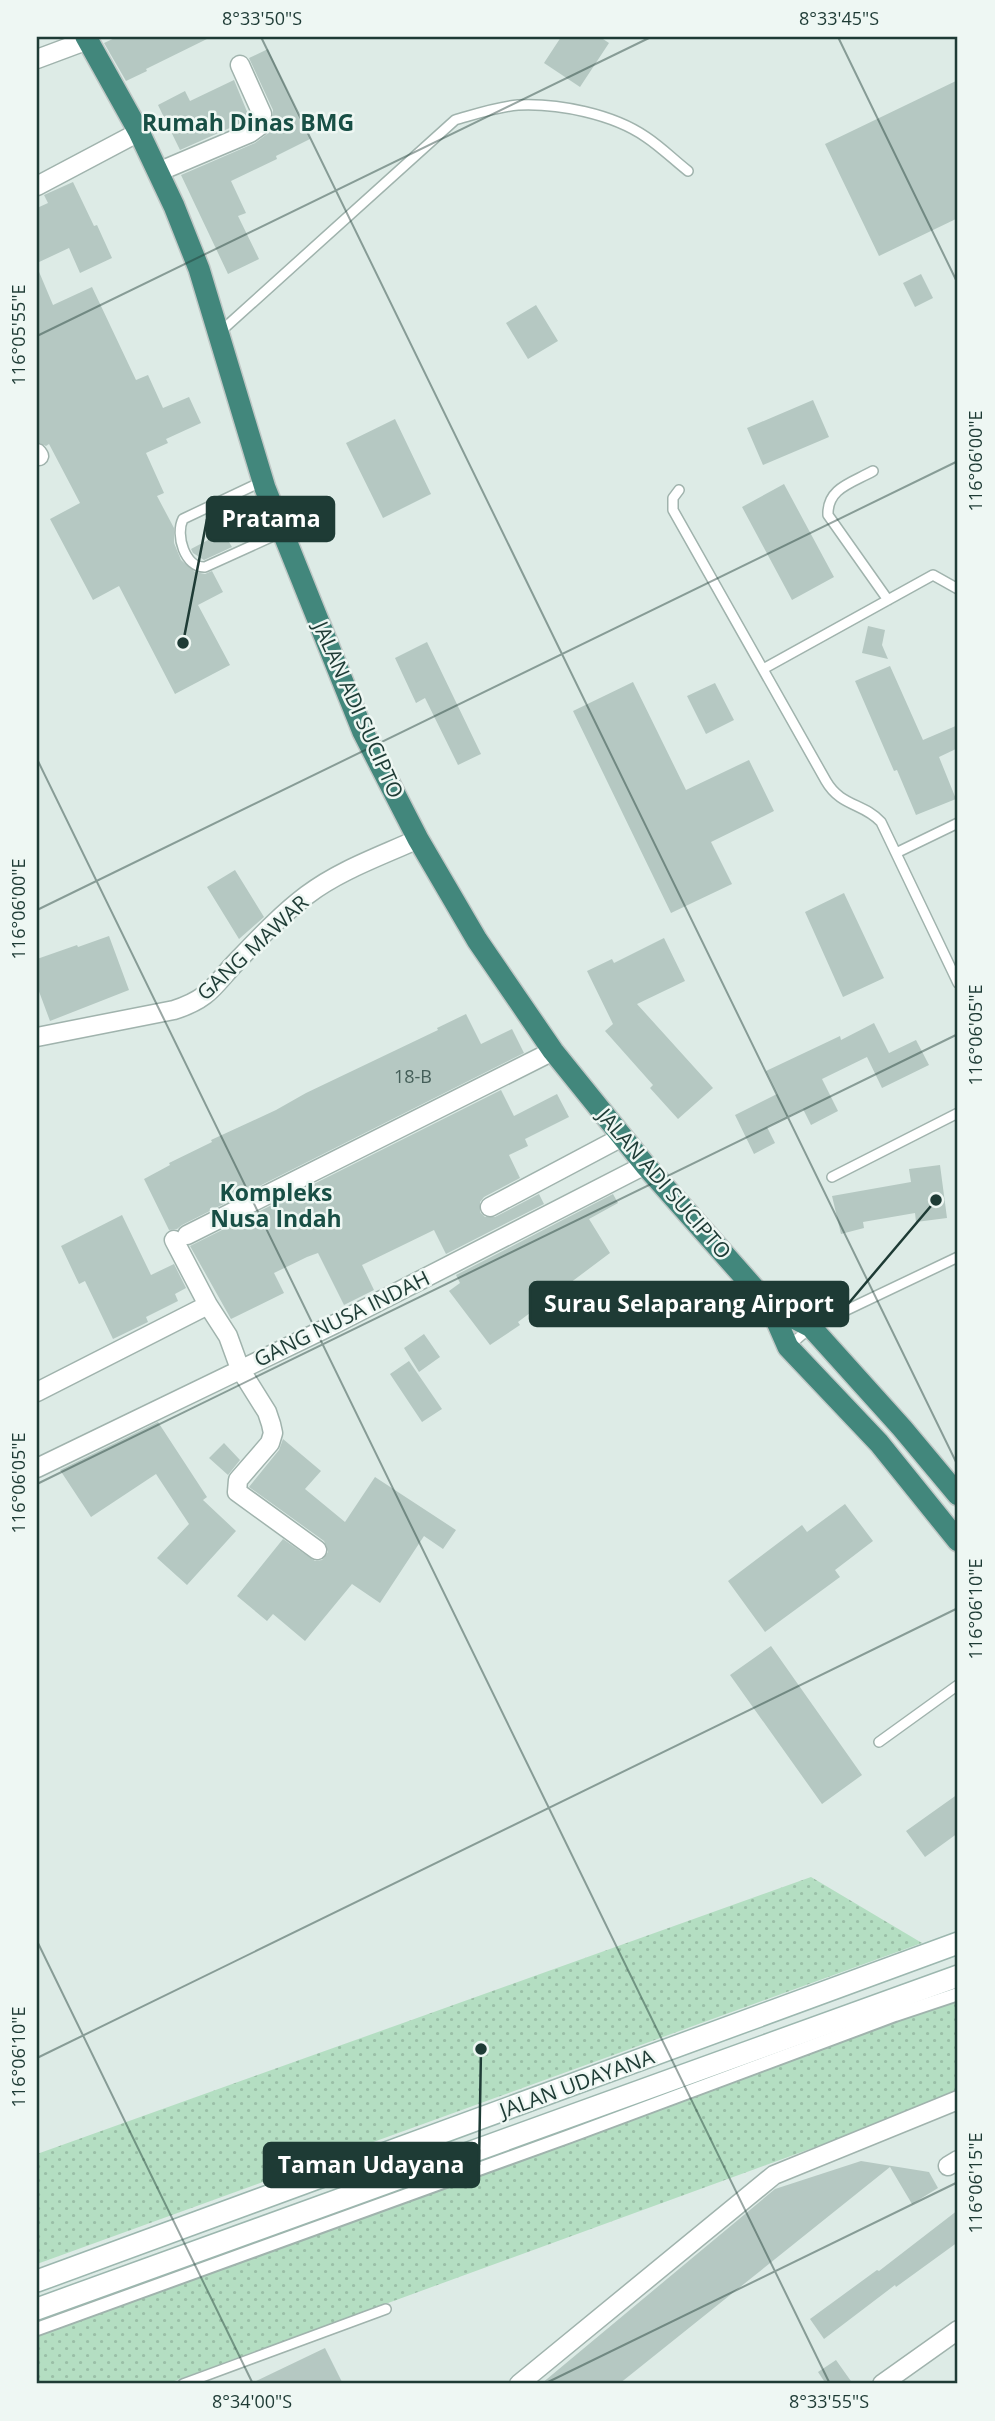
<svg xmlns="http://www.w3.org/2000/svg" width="995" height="2421" font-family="'Open Sans',sans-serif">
<defs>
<pattern id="park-dots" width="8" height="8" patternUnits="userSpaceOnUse" patternTransform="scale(1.75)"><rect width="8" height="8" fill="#b4dec2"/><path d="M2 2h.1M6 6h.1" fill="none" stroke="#9abfa7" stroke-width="1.8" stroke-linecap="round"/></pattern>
</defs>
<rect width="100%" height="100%" fill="#ddebe6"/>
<!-- park -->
<path fill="url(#park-dots)" d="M 811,1877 L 922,1943 L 37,2264 L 37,2154 Z
M 958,1998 L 958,2095 L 166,2384 L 37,2384 L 37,2334 Z"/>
<!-- building -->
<path fill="#b5c8c2" d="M 117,37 L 211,37 L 146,69 L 147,71 L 126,81 L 104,43 Z
M 561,37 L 600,37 L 609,43 L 580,87 L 544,63 Z
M 268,49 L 310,139 L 276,156 L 277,159 L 231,181 L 246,213 L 238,216 L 259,259 L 228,274 L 181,175 L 255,143 L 271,131 L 273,110 L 249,58 Z
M 234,80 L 250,119 L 180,150 L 158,105 L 185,91 L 190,101 Z
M 958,80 L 958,218 L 879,256 L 825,144 Z
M 73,182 L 94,226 L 97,225 L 112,258 L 80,273 L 69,248 L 37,263 L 37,208 L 48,203 L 44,195 Z
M 37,267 L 53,305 L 92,287 L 136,380 L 148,375 L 163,408 L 189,397 L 201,423 L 166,439 L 168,443 L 146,453 L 164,493 L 157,496 L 174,528 L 174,543 L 181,560 L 195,572 L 205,574 L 212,571 L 223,592 L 198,605 L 230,665 L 175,694 L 119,586 L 93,600 L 50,519 L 80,503 L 49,444 L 46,446 L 37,442 Z
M 921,274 L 933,298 L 915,307 L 903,283 Z
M 536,305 L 558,341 L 528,359 L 506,323 Z
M 813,400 L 829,437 L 763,465 L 747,428 Z
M 395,419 L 431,494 L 383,518 L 346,443 Z
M 784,484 L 834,577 L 792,600 L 742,507 Z
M 223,532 L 232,547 L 204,560 L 193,553 L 191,549 Z
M 868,626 L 885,630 L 882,645 L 888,659 L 862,653 Z
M 427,642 L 481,754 L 458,765 L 425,698 L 416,703 L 395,658 Z
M 890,666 L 923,740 L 958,725 L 958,748 L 939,757 L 956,799 L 916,815 L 897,770 L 894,771 L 855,681 Z
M 633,682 L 686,790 L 749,760 L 774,811 L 711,842 L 732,884 L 671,913 L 573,711 Z
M 715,683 L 734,720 L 706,734 L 687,696 Z
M 235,870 L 264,917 L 239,939 L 207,887 Z
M 844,893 L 884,978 L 843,997 L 805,912 Z
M 109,936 L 129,990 L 50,1021 L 37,986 L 37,959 L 77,945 L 78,947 Z
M 664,938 L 685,981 L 637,1004 L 713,1088 L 678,1119 L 650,1088 L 653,1085 L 605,1031 L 613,1024 L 587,971 L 612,959 L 614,963 Z
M 466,1014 L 481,1044 L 512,1029 L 524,1053 L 182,1225 L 177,1229 L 169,1230 L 144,1179 L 170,1165 L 169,1163 L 212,1142 L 211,1140 L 276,1110 L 306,1093 L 438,1030 L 437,1028 Z
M 874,1023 L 889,1053 L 916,1040 L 929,1065 L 882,1088 L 867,1057 L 822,1079 L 838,1111 L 811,1125 L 803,1109 L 767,1127 L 775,1143 L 754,1154 L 735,1115 L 777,1094 L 766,1071 L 840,1036 L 841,1040 Z
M 501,1090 L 514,1116 L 557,1094 L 569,1117 L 525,1139 L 528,1146 L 509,1155 L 520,1178 L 484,1197 L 480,1202 L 480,1212 L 485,1217 L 495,1217 L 539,1194 L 544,1204 L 446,1254 L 434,1230 L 362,1265 L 374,1290 L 344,1305 L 318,1253 L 307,1257 L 274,1273 L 284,1293 L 231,1319 L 190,1246 Z
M 940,1165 L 947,1218 L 916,1222 L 915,1213 L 863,1222 L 864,1228 L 841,1234 L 832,1196 L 911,1182 L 909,1169 Z
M 613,1194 L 618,1203 L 589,1219 L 610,1253 L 518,1322 L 520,1325 L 490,1345 L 449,1291 L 460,1283 L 456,1275 Z
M 122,1215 L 151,1275 L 174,1264 L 186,1288 L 175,1294 L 178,1301 L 146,1317 L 148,1322 L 113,1339 L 85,1281 L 79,1284 L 61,1246 Z
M 424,1334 L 440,1357 L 419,1372 L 404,1348 Z
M 409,1361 L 442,1409 L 422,1422 L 390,1374 Z
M 158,1422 L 207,1497 L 203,1500 L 236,1531 L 187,1585 L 157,1558 L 189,1524 L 156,1474 L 91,1517 L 60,1470 Z
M 283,1439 L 321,1471 L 305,1489 L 345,1522 L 375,1477 L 456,1530 L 443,1549 L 424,1536 L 380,1603 L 352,1584 L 305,1641 L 273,1614 L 267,1621 L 237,1596 L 283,1539 L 315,1561 L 322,1560 L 328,1552 L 324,1541 L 249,1487 L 279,1450 Z
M 224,1443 L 240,1460 L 228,1475 L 209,1458 Z
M 845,1504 L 873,1541 L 835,1570 L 840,1577 L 765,1632 L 728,1581 L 802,1525 L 807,1532 Z
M 771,1646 L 862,1775 L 822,1804 L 730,1675 Z
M 958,1794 L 958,1833 L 925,1857 L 906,1831 Z
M 861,2161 L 929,2172 L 938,2188 L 912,2204 L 890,2167 L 619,2384 L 541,2384 L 775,2189 Z
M 958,2210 L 958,2242 L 896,2287 L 895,2285 L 824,2339 L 810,2319 L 877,2270 L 879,2271 Z
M 325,2348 L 343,2384 L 250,2384 Z
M 836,2360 L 853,2384 L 826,2384 L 818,2372 Z"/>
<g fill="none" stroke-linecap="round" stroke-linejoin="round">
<!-- service casing -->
<g stroke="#a0b3ad" stroke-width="12">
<path id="service" d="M 220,332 L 455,120 C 476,114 496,107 518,105 C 558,103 613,114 646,137 C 661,147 674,160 688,171
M 873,471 C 852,483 827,488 828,515 L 888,600
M 261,482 L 183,519 C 175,535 185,568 205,567 L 282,532
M 679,490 L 673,498 L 673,510 L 826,781 C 841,807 864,803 881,822 L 958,983
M 763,669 L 933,575 L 958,589
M 896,853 L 958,823
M 832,1177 L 958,1113
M 789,1346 L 811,1327 L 958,1257
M 879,1742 L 958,1685
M 183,2384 L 386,2309"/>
</g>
<!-- pedestrian casing -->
<g stroke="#a0b3ad" stroke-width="16">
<path id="pedestrian" d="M 37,2329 L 570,2136 L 895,2015 L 958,1994"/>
</g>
<!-- minor casing -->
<g stroke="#a0b3ad" stroke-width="21">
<path id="minor" d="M 37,59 L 88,40
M 158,172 L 250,133 L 261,125 L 262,114 L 240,65
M 37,186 L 139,132
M 37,453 L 39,456
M 37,1037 L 174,1010 C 212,998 215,983 240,958 C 261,936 283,913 307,895 C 340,870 381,856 418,839
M 490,1207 L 622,1137
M 187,1235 L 553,1051
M 174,1240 L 208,1305 L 228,1336 L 240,1369 L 267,1412 L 271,1424 L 273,1433 L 270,1443 L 238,1480 L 237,1492 L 317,1550
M 37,1392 L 208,1305
M 37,1468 L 335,1324 L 645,1165
M 948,2166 L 958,2160
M 519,2384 L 774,2175 L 958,2100
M 882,2384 L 958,2330"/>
</g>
<!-- secondary casing -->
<g stroke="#9cb7af" stroke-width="24">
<path id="secondary" d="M 37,2281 L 958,1943
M 37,2309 L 958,1976"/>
</g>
<!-- trunk casing -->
<g stroke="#c0c8c6" stroke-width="24">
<path id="trunk" d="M 86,37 L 139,132 L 174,206 L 199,269 L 265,488 L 363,732 L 418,839 L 477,940 L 553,1051 L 645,1165 L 770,1306 L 788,1347 L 879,1443 L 958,1541
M 770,1306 L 811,1327 L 902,1428 L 958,1495"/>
</g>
<!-- service -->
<use href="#service" stroke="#fff" stroke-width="9"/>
<!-- pedestrian -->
<use href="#pedestrian" stroke="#fff" stroke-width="12"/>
<!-- minor -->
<use href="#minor" stroke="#fff" stroke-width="18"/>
<!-- secondary -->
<use href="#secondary" stroke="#fff" stroke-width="21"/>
<!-- trunk -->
<use href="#trunk" stroke="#42877c" stroke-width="21"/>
</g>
<!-- ticks -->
<path fill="none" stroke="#1e3b35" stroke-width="2" stroke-opacity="0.45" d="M 261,37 L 958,1466M 838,37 L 958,284M 37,336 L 651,37M 37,759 L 830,2384M 37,910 L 958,461M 37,1484 L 958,1034M 37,1941 L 253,2384M 37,2058 L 958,1608M 544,2384 L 958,2182"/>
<g text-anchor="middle" stroke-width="5" stroke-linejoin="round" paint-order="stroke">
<!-- number labels -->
<g font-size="18" fill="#445e58">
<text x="413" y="1083">18-B</text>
</g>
<!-- street labels -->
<g font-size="21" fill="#1e3b35" stroke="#eef7f3">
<text transform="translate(358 710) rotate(66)" y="7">JALAN ADI SUCIPTO</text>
<text transform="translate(253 948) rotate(-43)" y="7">GANG MAWAR</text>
<text transform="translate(664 1184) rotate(49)" y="7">JALAN ADI SUCIPTO</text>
<text transform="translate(342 1319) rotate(-26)" y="7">GANG NUSA INDAH</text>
<text transform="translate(577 2084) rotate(-20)" y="7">JALAN UDAYANA</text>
</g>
<!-- neighbourhood labels -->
<g font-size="23" font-weight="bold" fill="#184f45" stroke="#eef7f3">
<text x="248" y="131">Rumah Dinas BMG</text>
<text x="276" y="1201">Kompleks<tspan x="276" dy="26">Nusa Indah</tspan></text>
</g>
</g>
<!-- callouts -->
<path fill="none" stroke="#1e3b35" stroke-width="2.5" d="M183 643L207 519M936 1200L848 1304M481 2049L479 2165"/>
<g fill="#1e3b35" stroke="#eef7f3" stroke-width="2.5">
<circle cx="183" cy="643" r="7"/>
<circle cx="936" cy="1200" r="7"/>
<circle cx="481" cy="2049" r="7"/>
</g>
<g fill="#1e3b35" stroke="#1e3b35" stroke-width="2.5">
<rect x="207" y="497" width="127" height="44" rx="7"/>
<rect x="530" y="1282" width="318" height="44" rx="7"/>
<rect x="264" y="2143" width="215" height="44" rx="7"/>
</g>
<g font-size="23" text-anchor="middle" font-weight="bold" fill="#fff">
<text x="271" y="527">Pratama</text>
<text x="689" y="1312">Surau Selaparang Airport</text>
<text x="371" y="2173">Taman Udayana</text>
</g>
<!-- border -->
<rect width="995" height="2421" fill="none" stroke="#eef7f3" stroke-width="77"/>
<rect x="38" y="38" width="918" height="2344" fill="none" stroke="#1e3b35" stroke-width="2.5"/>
<g font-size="18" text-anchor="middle" fill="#1e3b35">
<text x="262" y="25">8°33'50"S</text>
<text x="839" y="25">8°33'45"S</text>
<text transform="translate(19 335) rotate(-90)" y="6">116°05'55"E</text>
<text transform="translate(976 461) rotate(-90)" y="6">116°06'00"E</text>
<text transform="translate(19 909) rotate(-90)" y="6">116°06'00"E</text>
<text transform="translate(976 1035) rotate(-90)" y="6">116°06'05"E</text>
<text transform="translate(19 1483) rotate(-90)" y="6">116°06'05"E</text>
<text transform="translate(976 1609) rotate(-90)" y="6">116°06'10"E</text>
<text transform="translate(19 2057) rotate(-90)" y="6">116°06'10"E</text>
<text transform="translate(976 2183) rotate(-90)" y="6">116°06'15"E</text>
<text x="252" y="2408">8°34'00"S</text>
<text x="829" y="2408">8°33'55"S</text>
</g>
</svg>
